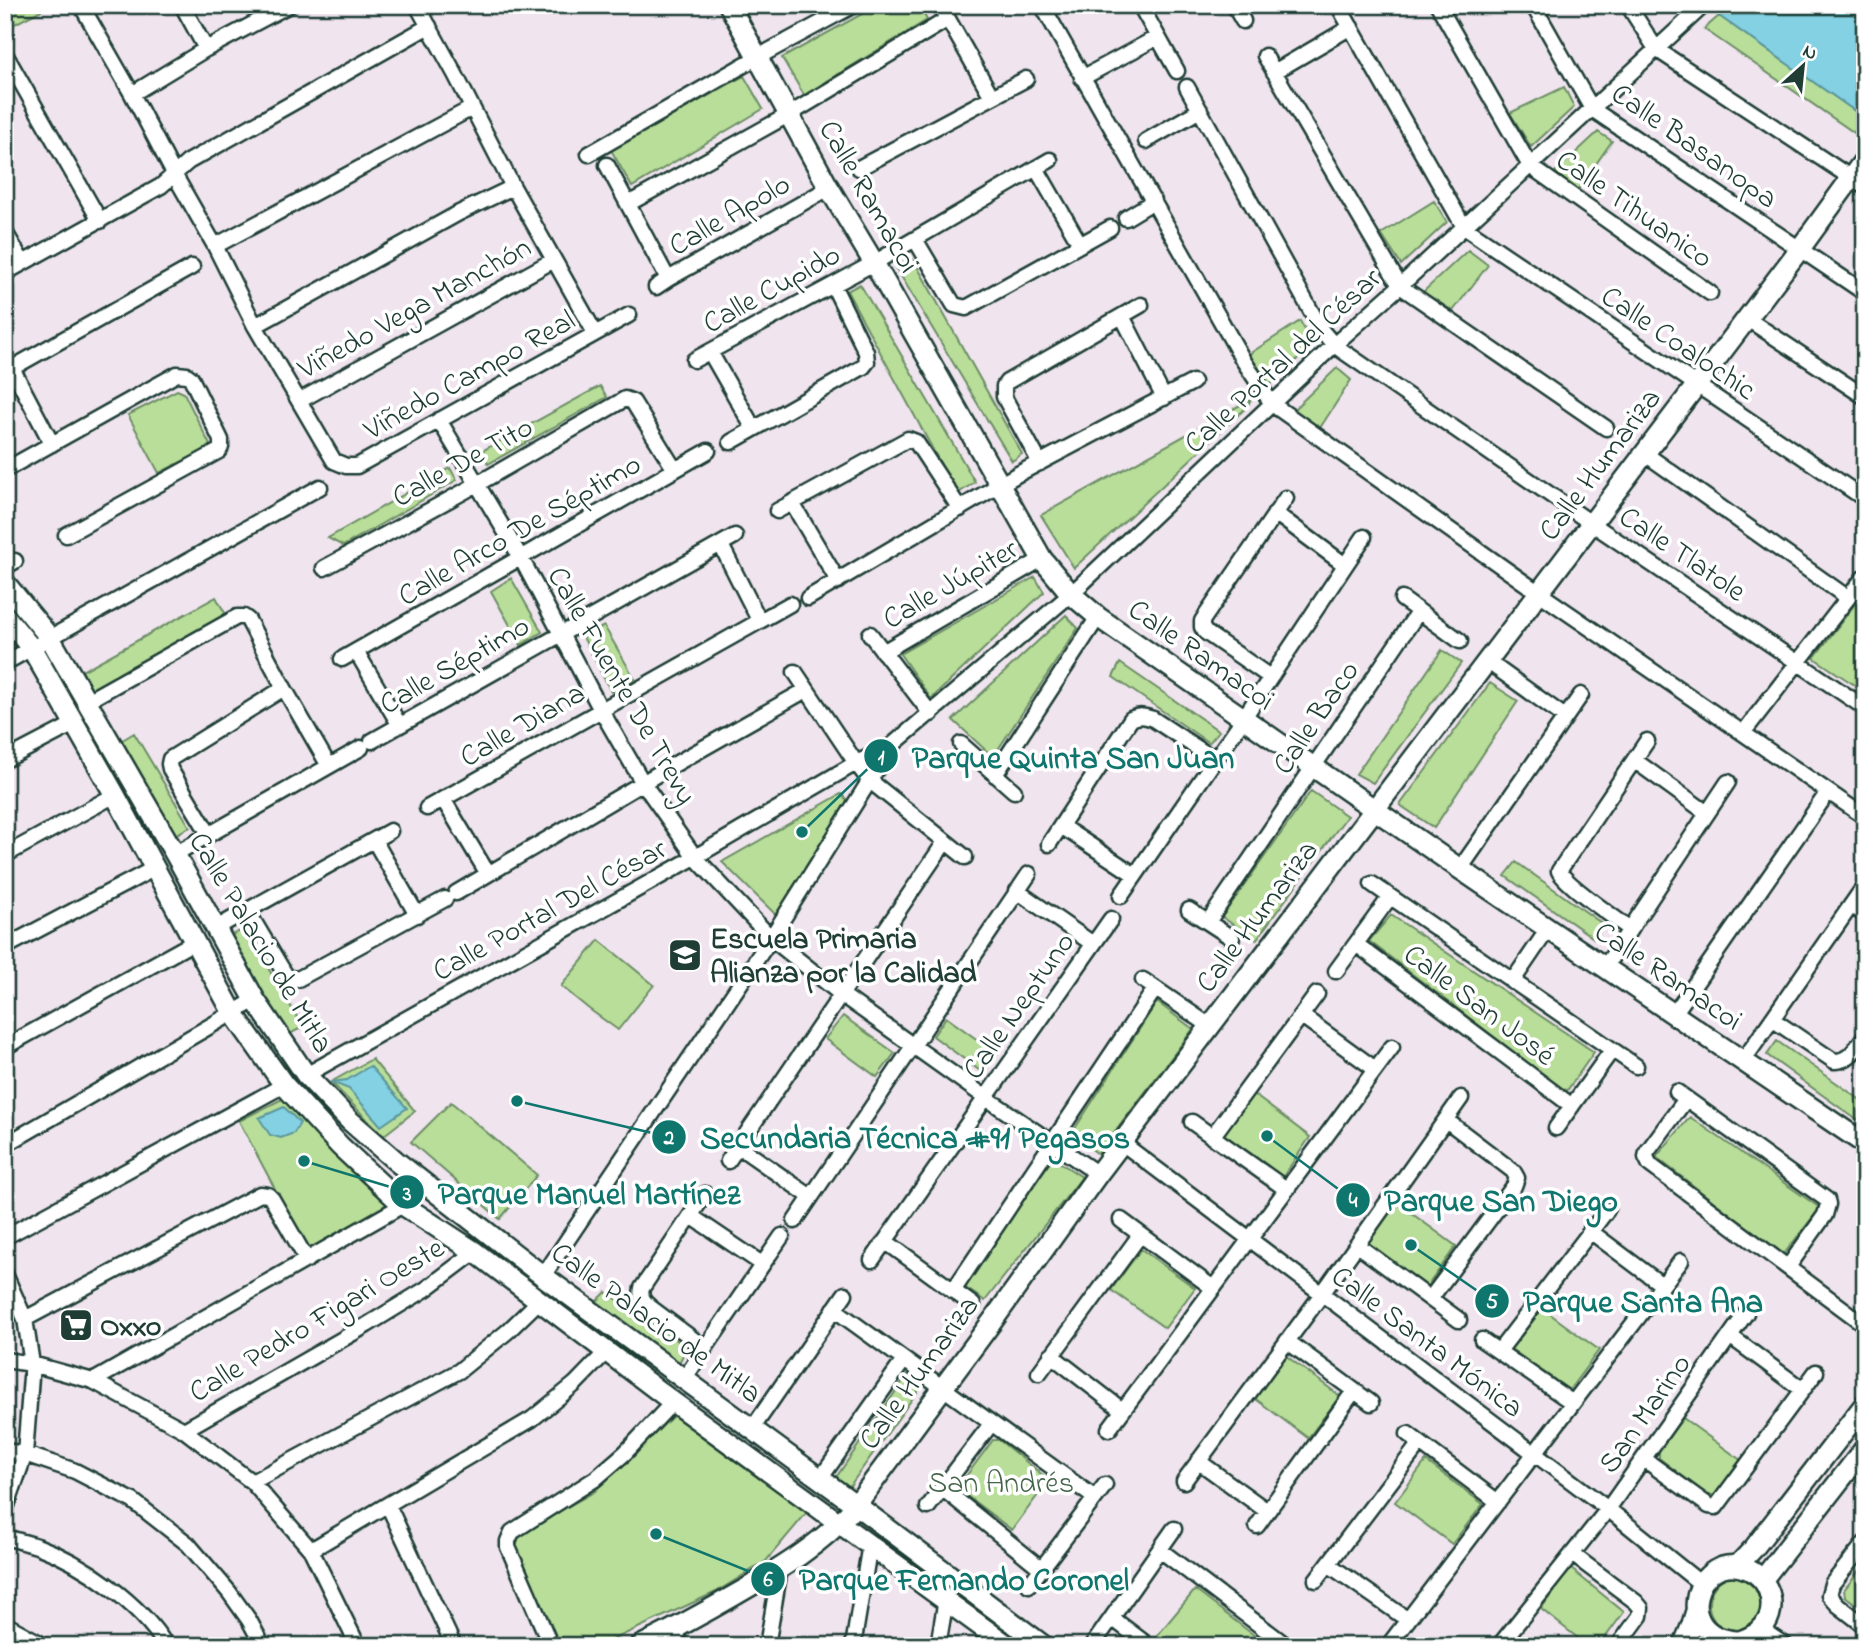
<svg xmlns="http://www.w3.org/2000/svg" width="1870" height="1651" font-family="'Indie Flower',sans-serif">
<rect width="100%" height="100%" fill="#f0e4ef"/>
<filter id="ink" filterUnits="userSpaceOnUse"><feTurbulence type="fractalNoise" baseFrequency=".0143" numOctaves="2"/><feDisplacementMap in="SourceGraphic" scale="14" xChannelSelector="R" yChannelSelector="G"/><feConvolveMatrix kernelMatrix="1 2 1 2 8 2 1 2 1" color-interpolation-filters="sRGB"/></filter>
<g filter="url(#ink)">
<!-- green -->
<path fill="#b9de99" stroke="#6c8e66" stroke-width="2" d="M 5,5 L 51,5 L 9,27 L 5,21 Z
M 878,5 L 918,5 L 927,20 L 804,95 L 782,58 Z
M 1719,16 L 1865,118 L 1865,127 L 1859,136 L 1704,29 Z
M 744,76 L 763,109 L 632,187 L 611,150 Z
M 1564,87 L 1574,107 L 1531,147 L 1510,113 Z
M 1598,132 L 1612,141 L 1577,191 L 1555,172 Z
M 1434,201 L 1447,222 L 1401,265 L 1381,234 Z
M 1468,250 L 1488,265 L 1453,311 L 1423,292 Z
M 913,259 L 1022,454 L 1012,461 L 895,266 Z
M 860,284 L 975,482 L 957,494 L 847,291 Z
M 1300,321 L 1313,344 L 1268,387 L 1249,354 Z
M 1337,368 L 1351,380 L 1318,431 L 1294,409 Z
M 600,386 L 607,397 L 488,464 L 482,451 Z
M 177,390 L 184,393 L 210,445 L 208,449 L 159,473 L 128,415 Z
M 1251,399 L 1247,407 L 1074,568 L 1041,515 Z
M 450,468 L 457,480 L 343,546 L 328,538 Z
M 1035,577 L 1044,592 L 931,699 L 900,654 Z
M 511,578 L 542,632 L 521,645 L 491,591 Z
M 1865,591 L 1865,692 L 1814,658 Z
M 216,597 L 226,615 L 94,693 L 82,671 Z
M 1066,615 L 1078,628 L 993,757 L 953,720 Z
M 604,626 L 635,679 L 611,692 L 583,637 Z
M 1442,650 L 1461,663 L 1373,783 L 1356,774 Z
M 1120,663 L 1219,731 L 1209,743 L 1113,677 Z
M 1490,683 L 1518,701 L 1434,828 L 1400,805 Z
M 134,733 L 190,827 L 173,836 L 119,742 Z
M 1311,791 L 1347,816 L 1256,940 L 1222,917 Z
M 841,794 L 849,802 L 776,915 L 722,862 Z
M 1516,862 L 1604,925 L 1595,939 L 1505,876 Z
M 1391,915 L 1594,1052 L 1566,1092 L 1369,941 Z
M 245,929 L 303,1027 L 286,1036 L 229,936 Z
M 599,940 L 654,985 L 618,1030 L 589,1009 L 561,986 Z
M 1157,1002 L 1193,1029 L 1098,1154 L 1072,1133 Z
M 843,1016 L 895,1053 L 877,1077 L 825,1039 Z
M 946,1017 L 997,1054 L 983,1073 L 933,1036 Z
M 1777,1041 L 1865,1103 L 1865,1111 L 1857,1120 L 1767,1055 Z
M 372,1059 L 415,1111 L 383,1136 L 331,1082 Z
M 1253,1094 L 1310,1137 L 1282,1178 L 1223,1135 Z
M 286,1097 L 391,1206 L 309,1253 L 239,1121 Z
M 451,1102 L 537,1175 L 500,1219 L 411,1142 Z
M 1690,1117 L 1820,1208 L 1783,1255 L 1656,1157 Z
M 1053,1158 L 1082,1177 L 985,1301 L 963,1286 Z
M 1396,1202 L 1456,1246 L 1426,1288 L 1366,1244 Z
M 1141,1249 L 1195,1288 L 1165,1328 L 1111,1290 Z
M 606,1292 L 687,1347 L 678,1365 L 596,1302 Z
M 1542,1308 L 1599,1350 L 1569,1390 L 1511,1349 Z
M 1285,1355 L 1340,1396 L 1308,1438 L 1253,1397 Z
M 907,1375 L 922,1385 L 849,1487 L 835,1479 Z
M 675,1414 L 809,1510 L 766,1561 L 716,1592 L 599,1646 L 561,1646 L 517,1564 L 515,1551 L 518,1539 L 527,1529 L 594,1492 Z
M 1683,1418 L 1742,1461 L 1715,1495 L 1707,1495 L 1659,1458 L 1659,1450 Z
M 993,1440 L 999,1440 L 1049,1480 L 1012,1530 L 959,1490 L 961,1483 Z
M 1426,1461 L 1483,1504 L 1452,1544 L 1395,1502 Z
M 1865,1563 L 1865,1611 L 1845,1596 L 1844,1590 Z
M 1570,1568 L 1624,1612 L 1599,1646 L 1588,1646 L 1541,1609 Z
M 1730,1575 L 1749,1577 L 1765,1598 L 1757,1624 C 1752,1626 1746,1630 1741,1631 C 1710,1638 1693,1591 1730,1575 Z
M 1195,1590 L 1268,1646 L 1167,1646 L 1156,1637 Z"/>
<!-- water -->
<path fill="#83d1e2" stroke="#5b969c" stroke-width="2" d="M 1731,5 L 1865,5 L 1865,118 L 1719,16 Z
M 370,1066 L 407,1108 L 381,1126 L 349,1089 L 331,1082 L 347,1080 Z
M 284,1107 L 300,1123 L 294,1133 L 281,1138 L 270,1135 L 259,1118 Z"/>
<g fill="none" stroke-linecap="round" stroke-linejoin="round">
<!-- street casing -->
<g stroke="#1f3d34" stroke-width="19">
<path id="street" d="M 81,5 L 132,94 L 174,174 L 215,246 L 255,326 L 334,461 L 346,466 L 357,466 L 629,315
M 182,5 L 206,49
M 417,5 L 455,74 L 513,187 L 595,333
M 940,5 L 992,97
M 1042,5 L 1243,360 L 1272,404 L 1539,593 L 1865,817
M 1140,5 L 1177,71
M 1234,5 L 1243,21
M 1338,5 L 1464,227 L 1865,499
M 1438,5 L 1530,166 L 1710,293
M 1533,5 L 1592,109 L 1865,293
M 1628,5 L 1656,49 L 1865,187
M 5,54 L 100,221
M 1265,56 L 1400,286 L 1606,428
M 1274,72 L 1351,27
M 1082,78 L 1158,37
M 1187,87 L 1322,331 L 1334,345 L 1591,523 L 1865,708
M 132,94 L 206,49 L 289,5
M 1146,141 L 1200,110
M 589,154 L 756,58 L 854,5
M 607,165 L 668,279
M 859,168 L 1026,79
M 1036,168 L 1080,244
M 628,204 L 790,114 L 948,19
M 1126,218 L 1154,201
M 5,232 L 23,263
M 915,239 L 954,305 L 966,308 L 1110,228
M 215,246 L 472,108
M 5,273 L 161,186 L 188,162 L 429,26
M 656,287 L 668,279 L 829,188
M 1122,316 L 1164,398
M 1746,318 L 1865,397
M 255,326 L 459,213 L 513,187
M 710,352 L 754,429
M 694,360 L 874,263 L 1050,160
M 12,368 L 52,444
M 5,372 L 192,267
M 299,401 L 554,260
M 439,420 L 521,558 L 601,710 L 643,783 L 695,857 L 771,938 L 842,995 L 985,1097 L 1098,1174
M 731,442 L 863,367 L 867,362 L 866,352 L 833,285
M 1644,453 L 1848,598
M 1040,463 L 1004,397 L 1004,386 L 1007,382 L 1141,305
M 5,470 L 177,374 L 187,375 L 191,378 L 221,440 L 221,447 L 219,451 L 66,535
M 792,503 L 838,581
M 777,511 L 908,439 L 916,442 L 960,509
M 1275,513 L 1345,565
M 721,545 L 759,620
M 5,567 L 15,561
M 324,568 L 465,491 L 625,399 L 633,402 L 675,470
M 808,598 L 1018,474 L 1193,382
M 1402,599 L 1460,641
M 870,634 L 931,714
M 356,651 L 399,724
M 883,652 L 1042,559
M 342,659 L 708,451
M 1487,661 L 1565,717
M 5,663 L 320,487
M 795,672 L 856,763 L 869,780 L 965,857
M 1270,677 L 1205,632 L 1202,627 L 1202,621 L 1286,498
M 87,701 L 237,617 L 244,617 L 248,620 L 284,688 L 329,766
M 1743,733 L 1865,576
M 372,741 L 735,536
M 961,744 L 1014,791
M 5,760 L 74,724
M 1634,760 L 1707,813
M 995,775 L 1098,617
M 443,799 L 488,874
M 427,808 L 790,604
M 1061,826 L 1135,875
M 209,834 L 170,769 L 169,764 L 170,759 L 284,688
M 374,840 L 417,915
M 1049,844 L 1131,719 C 1140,715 1144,716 1153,719 L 1214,759
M 175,854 L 361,748
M 5,855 L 115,795
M 1460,869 L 1581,695
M 1372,884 L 1636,1066
M 1017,891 L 1093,944
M 456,893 L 661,772 L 806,690
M 1121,896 L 1243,719 L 1364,537
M 1851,905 L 1865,915
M 247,910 L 285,974 L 289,978 L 298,979 L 445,899
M 1189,910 L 1232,938
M 1208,922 L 1419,611
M 216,928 L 390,831
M 1630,929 C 1615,918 1566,885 1559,871 L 1647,741
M 1356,944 L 1572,1106
M 5,947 L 155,868
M 1605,967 L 1728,782
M 1336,971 L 1390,897
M 1143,980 L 1210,1026
M 1512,982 L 1548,929
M 1674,1014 L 1828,792
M 1302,1016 L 1375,1069
M 1772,1019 L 1834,1061 C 1850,1062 1856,1047 1865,1036
M 5,1047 L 194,942
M 1743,1061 L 1861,891
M 306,1075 L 695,857 L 856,763 L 890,747 L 1071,594 L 1334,345 L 1400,286 L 1704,5
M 1677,1092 L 1827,1200 L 1828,1204 L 1825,1215 L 1788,1267
M 1686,1099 L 1647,1152 L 1646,1157 L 1650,1165 L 1865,1325
M 1192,1122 L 1286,1189
M 1556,1128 L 1612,1050
M 1212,1137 L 1317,994
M 1122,1143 L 1608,1509 L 1701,1584
M 5,1145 L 255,1000
M 738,1146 L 811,1197
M 728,1161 L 945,842
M 691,1216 L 762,1264
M 1121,1220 L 1213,1288
M 795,1221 L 1029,874
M 1590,1231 L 1662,1285
M 5,1237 L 284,1085
M 885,1241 L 973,1305
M 1357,1245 L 1459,1320
M 872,1260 L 1111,919
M 5,1274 L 25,1319 L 32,1364 L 25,1454 L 5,1511
M 543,1276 L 771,938 L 890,748
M 953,1291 L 1155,989
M 1430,1299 L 1514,1186 L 1517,1178 L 1513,1171 L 1446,1120
M 834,1309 L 1095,1498
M 25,1319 L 260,1194 L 268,1195 L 272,1199 L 307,1260
M 1730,1336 L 1803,1390
M 1482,1340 L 1573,1403
M 1287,1341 L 1371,1403
M 705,1348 L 650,1307 C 643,1301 640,1297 642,1288 L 705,1194
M 1499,1351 L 1607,1210
M 1051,1355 L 1122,1410
M 5,1360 L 32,1364 L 93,1381 L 184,1430 L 252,1482 L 311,1550 L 358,1646
M 1039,1373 L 1140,1235
M 684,1379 L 782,1236
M 93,1381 L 403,1205
M 752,1429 L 845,1294
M 1109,1429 L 1392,1047
M 184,1430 L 367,1325 L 426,1289 L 475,1252
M 1408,1434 L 1498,1502
M 5,1451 L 25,1454 L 75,1471 L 133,1501 L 188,1544 L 229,1592 L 249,1620 L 263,1646
M 1644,1459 L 1709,1506 L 1716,1507 L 1816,1372
M 1198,1461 L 1267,1511
M 820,1479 L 904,1360
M 1184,1481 L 1322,1294 L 1461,1098
M 252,1482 L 459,1371 L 508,1331 L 539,1301
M 942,1488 L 1042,1569
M 388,1505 L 454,1646
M 928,1507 L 991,1424
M 1257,1526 L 1354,1391
M 5,1537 C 16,1540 27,1543 37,1546 C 83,1563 141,1604 166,1646
M 1865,1543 L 1832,1584 L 1829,1595 L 1838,1605 L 1865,1626
M 311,1550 L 532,1419 L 575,1384 L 606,1352
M 1160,1550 L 1287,1646
M 1572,1554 L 1636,1602 L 1641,1608 L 1640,1616 L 1618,1646
M 1328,1564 L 1408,1620
M 1316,1580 L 1420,1443
M 1029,1585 L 1105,1485
M 1112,1618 L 1149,1646
M 5,1624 L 45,1646
M 1761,1629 L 1786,1646
M 551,1646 L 508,1547 L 508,1541 L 512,1532 L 595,1479 L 625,1453 L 673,1402
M 676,1646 L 679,1628
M 767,1646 L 780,1569
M 853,1646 L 870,1544
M 938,1646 L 946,1599
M 1092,1646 L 1174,1529
M 1388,1646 L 1681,1261
M 1499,1646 L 1608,1509 L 1746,1313"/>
</g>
<!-- secondary casing -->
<g stroke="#1f3d34" stroke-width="24">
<path id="secondary" d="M 729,5 L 829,188 L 874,263 L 1042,559 L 1071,594 L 1098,617 L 1460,869 L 1865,1144
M 5,583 L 50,638 L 175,854 L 255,1000 L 306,1075 L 349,1120 L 397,1162 L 543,1276 L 856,1505 L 1044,1646
M 5,616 L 32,649 L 115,795 L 233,1013 L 284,1085 L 340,1146 L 403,1205 L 475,1252 L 673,1402 L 1008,1646
M 1737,1566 L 1754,1548 L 1865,1404
M 1763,1579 L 1865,1448
M 640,1646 C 673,1630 704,1613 735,1595 C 779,1570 824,1543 856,1505 L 994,1319 L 1098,1174 L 1799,250 L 1865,159
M 1683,1646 L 1691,1627 L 1696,1611
M 1730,1646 C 1739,1640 1750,1639 1759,1631 C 1780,1613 1772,1579 1747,1569 C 1697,1548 1668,1636 1737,1641"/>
</g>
<!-- street -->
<use href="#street" stroke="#fff" stroke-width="14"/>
<!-- secondary -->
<use href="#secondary" stroke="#fff" stroke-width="19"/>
</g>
</g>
<!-- icons -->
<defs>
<g id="school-square" transform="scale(1.75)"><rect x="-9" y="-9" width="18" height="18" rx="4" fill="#1f3d34" stroke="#fff"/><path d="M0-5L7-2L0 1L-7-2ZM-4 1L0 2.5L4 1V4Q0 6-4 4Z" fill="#fff"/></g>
<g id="supermarket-square" transform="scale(1.75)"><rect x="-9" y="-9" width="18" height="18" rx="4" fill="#1f3d34" stroke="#fff"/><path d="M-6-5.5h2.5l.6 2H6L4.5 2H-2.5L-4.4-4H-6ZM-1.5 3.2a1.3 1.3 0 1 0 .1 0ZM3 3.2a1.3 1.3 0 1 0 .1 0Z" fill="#fff"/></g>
</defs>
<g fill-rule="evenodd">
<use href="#school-square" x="685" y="955"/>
<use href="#supermarket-square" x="76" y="1325"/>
</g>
<g text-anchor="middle" stroke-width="7" stroke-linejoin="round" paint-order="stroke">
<!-- street labels -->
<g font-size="30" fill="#1f3d34" stroke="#fff">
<text transform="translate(1695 145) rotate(35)" y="10">Calle Basanopa</text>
<text transform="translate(870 196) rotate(60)" y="10">Calle Ramacoi</text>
<text transform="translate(1635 208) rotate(35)" y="10">Calle Tihuanico</text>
<text transform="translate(729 214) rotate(-30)" y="10">Calle Apolo</text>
<text transform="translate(771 288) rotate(-29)" y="10">Calle Cupido</text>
<text transform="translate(414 307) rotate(-29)" y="10">Viñedo Vega Manchón</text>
<text transform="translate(1679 342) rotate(34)" y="10">Calle Coalochic</text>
<text transform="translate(1282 360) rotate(-43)" y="10">Calle Portal del César</text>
<text transform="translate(469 374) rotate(-29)" y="10">Viñedo Campo Real</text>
<text transform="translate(462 461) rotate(-29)" y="10">Calle De Tito</text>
<text transform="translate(1599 464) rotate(-53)" y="10">Calle Humariza</text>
<text transform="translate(519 529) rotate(-30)" y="10">Calle Arco De Séptimo</text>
<text transform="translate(1683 553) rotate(34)" y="10">Calle Tlatole</text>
<text transform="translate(950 583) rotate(-30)" y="10">Calle Júpiter</text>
<text transform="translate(1202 654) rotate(35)" y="10">Calle Ramacoi</text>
<text transform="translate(454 664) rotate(-30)" y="10">Calle Séptimo</text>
<text transform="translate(623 685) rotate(60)" y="10">Calle Fuente De Trevy</text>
<text transform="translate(1315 717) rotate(-56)" y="10">Calle Baco</text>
<text transform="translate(522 724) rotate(-30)" y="10">Calle Diana</text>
<text transform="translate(549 909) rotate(-29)" y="10">Calle Portal Del César</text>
<text transform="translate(1256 916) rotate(-53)" y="10">Calle Humariza</text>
<text transform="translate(262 942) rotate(59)" y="10">Calle Palacio de Mitla</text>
<text transform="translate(1669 975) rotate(34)" y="10">Calle Ramacoi</text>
<text transform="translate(1480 1004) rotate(37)" y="10">Calle San José</text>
<text transform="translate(1018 1005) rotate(-55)" y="10">Calle Neptuno</text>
<text transform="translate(316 1319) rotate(-31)" y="10">Calle Pedro Figari Oeste</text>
<text transform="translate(657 1322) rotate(36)" y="10">Calle Palacio de Mitla</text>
<text transform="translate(1428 1341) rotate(37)" y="10">Calle Santa Mónica</text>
<text transform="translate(918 1372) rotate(-54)" y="10">Calle Humariza</text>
<text transform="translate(1644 1413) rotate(-55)" y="10">San Marino</text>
</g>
<!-- poi labels -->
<g font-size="30" font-weight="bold" fill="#1f3d34" stroke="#fff" text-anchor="start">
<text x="710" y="948">Escuela Primaria<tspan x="710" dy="34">Alianza por la Calidad</tspan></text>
<text x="100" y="1335">Oxxo</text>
</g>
<!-- park labels -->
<g font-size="30" fill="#46654d" stroke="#fff">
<text x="1001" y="1492">San Andrés</text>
</g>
</g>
<!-- callouts -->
<path fill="none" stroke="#0f766e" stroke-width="2.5" d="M802 832L881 756M517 1101L669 1137M304 1161L407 1192M1267 1136L1353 1200M1411 1245L1492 1301M656 1534L768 1579"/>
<g fill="#0f766e" stroke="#fff" stroke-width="2.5">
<circle cx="802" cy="832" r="7"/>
<circle cx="517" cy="1101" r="7"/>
<circle cx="304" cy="1161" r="7"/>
<circle cx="1267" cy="1136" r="7"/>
<circle cx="1411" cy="1245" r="7"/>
<circle cx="656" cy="1534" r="7"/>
<circle cx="881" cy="756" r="18"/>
<circle cx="669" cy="1137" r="18"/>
<circle cx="407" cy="1192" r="18"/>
<circle cx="1353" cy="1200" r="18"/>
<circle cx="1492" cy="1301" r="18"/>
<circle cx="768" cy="1579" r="18"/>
</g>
<g font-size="21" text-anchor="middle" font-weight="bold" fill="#fff">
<text x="881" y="764">1</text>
<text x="669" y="1144">2</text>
<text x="407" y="1200">3</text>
<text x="1353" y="1207">4</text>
<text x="1492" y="1308">5</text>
<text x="768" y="1586">6</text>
</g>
<g font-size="32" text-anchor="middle" font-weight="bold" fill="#0f766e" stroke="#fff" stroke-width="7" stroke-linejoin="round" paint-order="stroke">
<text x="1073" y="768">Parque Quinta San Juan</text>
<text x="915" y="1148">Secundaria Técnica #91 Pegasos</text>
<text x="589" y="1204">Parque Manuel Martínez</text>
<text x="1501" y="1211">Parque San Diego</text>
<text x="1643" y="1312">Parque Santa Ana</text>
<text x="964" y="1590">Parque Fernando Coronel</text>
</g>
<!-- margin -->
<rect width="1870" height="1651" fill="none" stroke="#fff" stroke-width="28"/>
<rect x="14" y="14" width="1842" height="1623" fill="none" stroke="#1f3d34" stroke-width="2.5" filter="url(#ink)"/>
<!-- north arrow -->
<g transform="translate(1803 66) rotate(27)" stroke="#ffffff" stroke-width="5" paint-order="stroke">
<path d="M0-5L12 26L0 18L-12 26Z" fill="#1f3d34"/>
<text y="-10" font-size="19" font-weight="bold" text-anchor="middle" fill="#1f3d34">N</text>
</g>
</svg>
